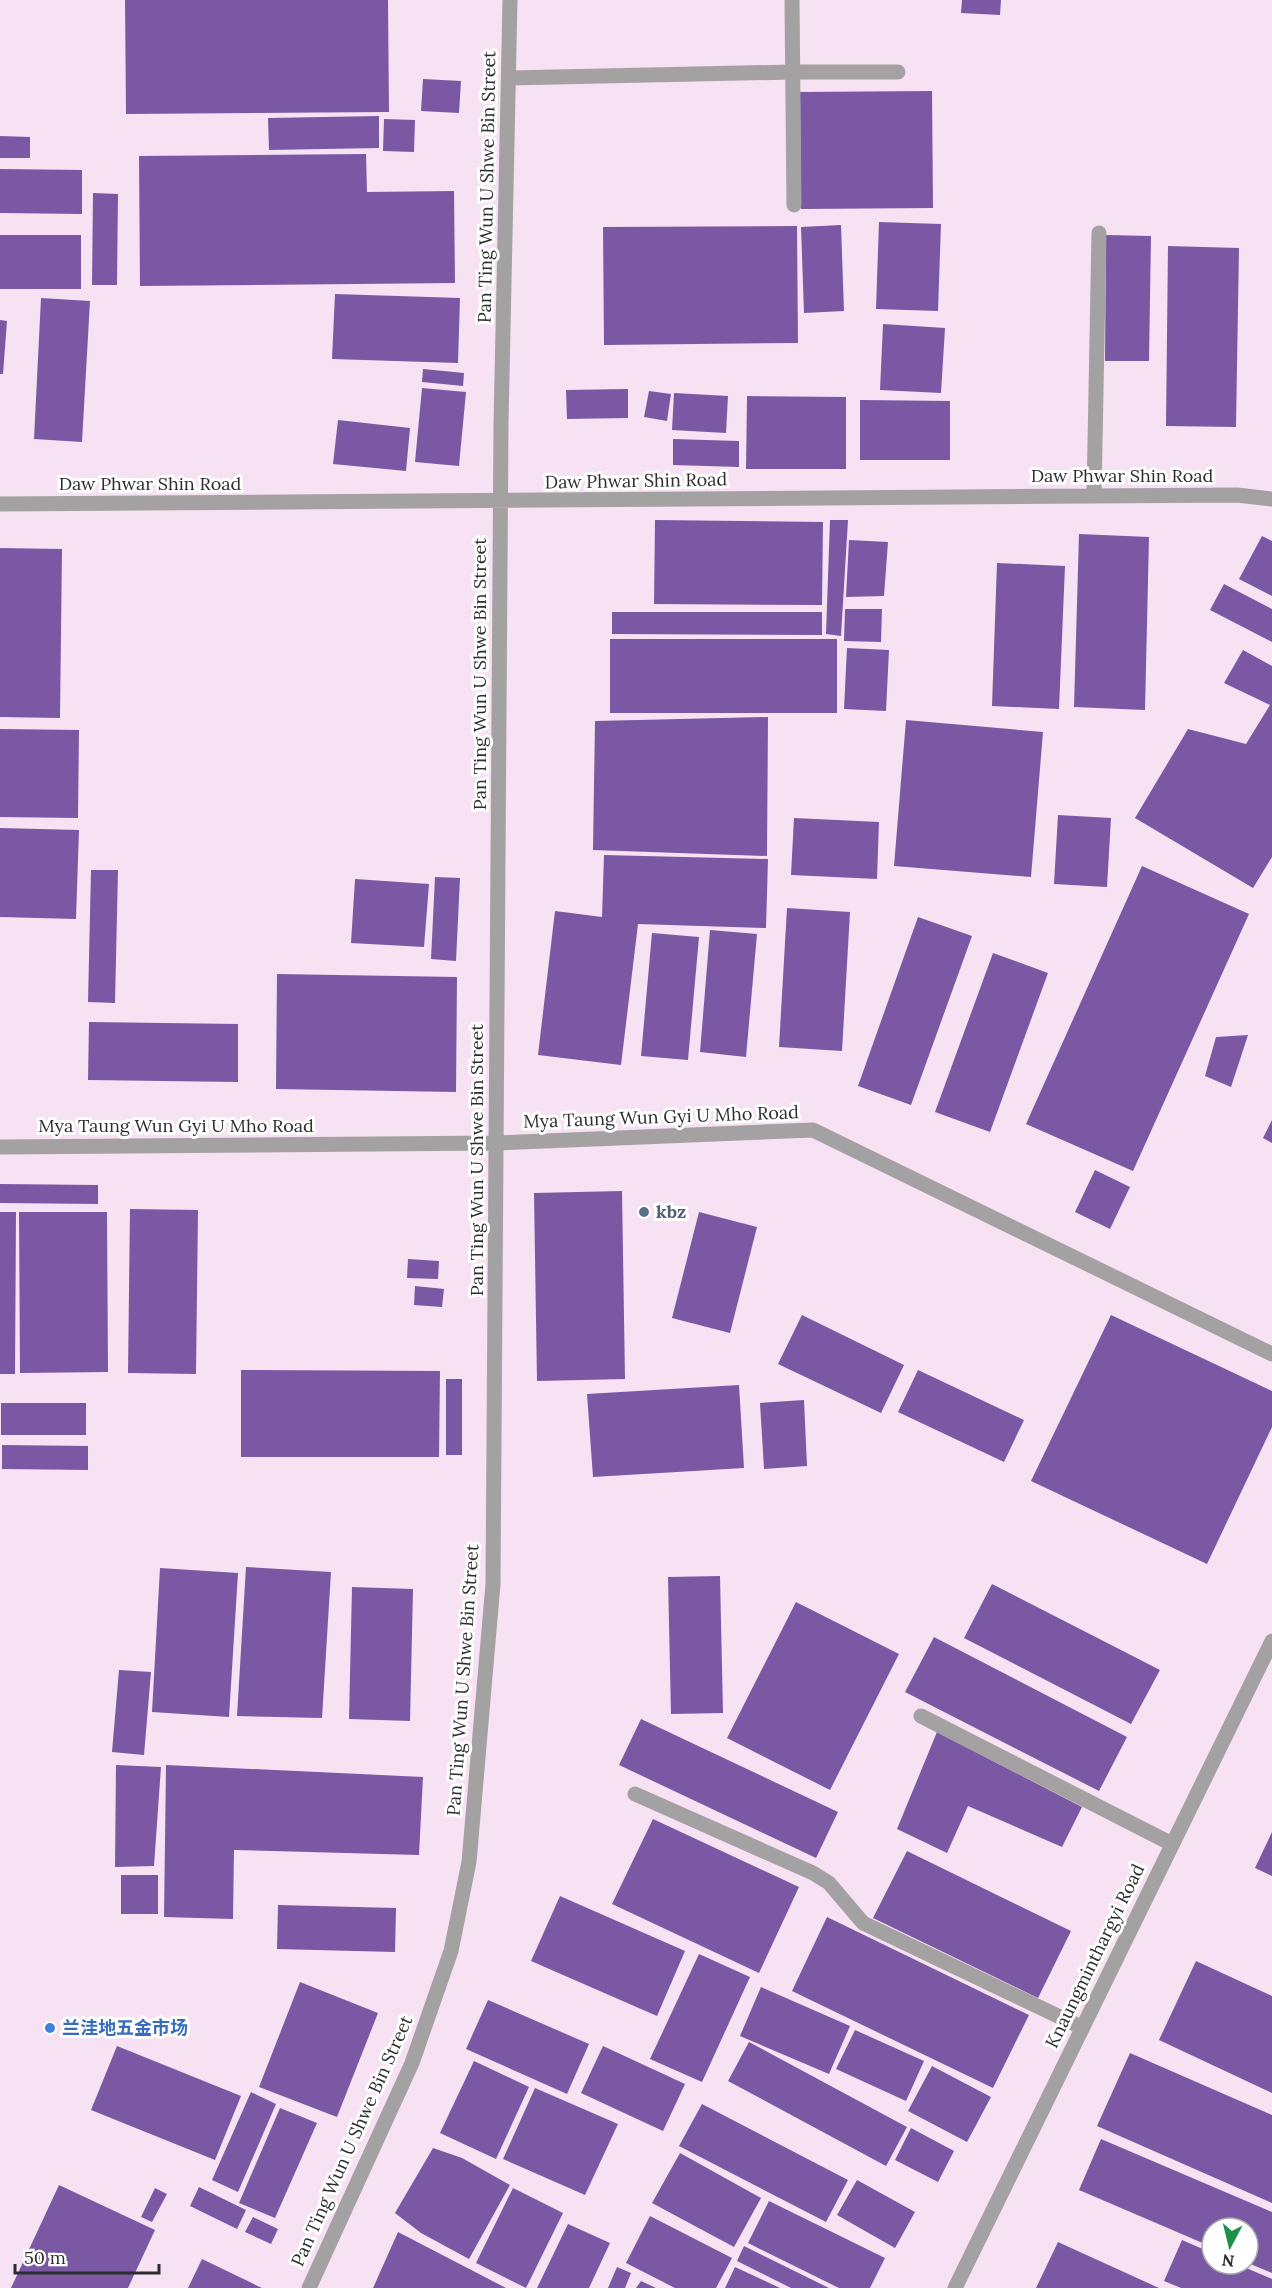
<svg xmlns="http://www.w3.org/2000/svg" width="1272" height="2288" font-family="Lora,'Noto Sans SC',serif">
<rect width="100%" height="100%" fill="#f0f3f8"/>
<!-- industrial -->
<path fill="#f6e2f2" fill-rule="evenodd" d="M 0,0 L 1272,0 L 1272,2288 L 0,2288 ZM 1212,2228 L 1248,2228 L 1248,2264 L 1212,2264 Z"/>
<!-- building -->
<path fill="#7a58a4" d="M 125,0 L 388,0 L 389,112 L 126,114 Z
M 962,0 L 1001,0 L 1000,15 L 961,13 Z
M 423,79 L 461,81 L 459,113 L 421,111 Z
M 932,91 L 933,208 L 801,209 L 800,92 Z
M 379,116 L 379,148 L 269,150 L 268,118 Z
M 384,119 L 415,120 L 414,152 L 383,151 Z
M 0,136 L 30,137 L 30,158 L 0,158 Z
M 366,154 L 367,192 L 454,191 L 455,283 L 140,286 L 139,156 Z
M 0,169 L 82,170 L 82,214 L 0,213 Z
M 93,193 L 118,194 L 117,285 L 92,285 Z
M 879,222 L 941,224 L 938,311 L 876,309 Z
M 841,225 L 844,311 L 804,313 L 801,227 Z
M 797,226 L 798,343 L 604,345 L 603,227 Z
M 0,235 L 81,235 L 81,289 L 0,289 Z
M 1106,235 L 1151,236 L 1149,361 L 1105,361 Z
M 1168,246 L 1239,248 L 1236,427 L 1166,426 Z
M 335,294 L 460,298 L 458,363 L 332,359 Z
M 41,298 L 90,301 L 82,442 L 34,439 Z
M 0,320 L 7,321 L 3,374 L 0,374 Z
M 883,324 L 945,328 L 941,393 L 880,390 Z
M 423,369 L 464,373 L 463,386 L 422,382 Z
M 422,388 L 466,392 L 459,466 L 415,462 Z
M 628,389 L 628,418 L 567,419 L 566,390 Z
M 649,391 L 671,394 L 667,421 L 644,417 Z
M 674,393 L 728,396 L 726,433 L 672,430 Z
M 747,396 L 846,397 L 846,469 L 746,469 Z
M 860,400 L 950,401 L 950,460 L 860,460 Z
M 338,420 L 410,428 L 406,471 L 333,464 Z
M 673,439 L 739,441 L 739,467 L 673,465 Z
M 655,520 L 823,522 L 822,605 L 654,604 Z
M 830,520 L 848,520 L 841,636 L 826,634 Z
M 1079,534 L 1149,537 L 1145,710 L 1074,707 Z
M 1262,536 L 1272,541 L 1272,596 L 1239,579 Z
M 849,540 L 888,542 L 884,596 L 846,597 Z
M 0,548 L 62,549 L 60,718 L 0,717 Z
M 997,563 L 1065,566 L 1059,709 L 992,706 Z
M 1224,584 L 1272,609 L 1272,642 L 1210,610 Z
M 845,609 L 882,609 L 881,642 L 844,641 Z
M 612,612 L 822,612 L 822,635 L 612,634 Z
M 610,639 L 837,639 L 837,713 L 610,713 Z
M 847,648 L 889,650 L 886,711 L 844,709 Z
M 1243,650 L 1272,666 L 1272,857 L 1253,888 L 1135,818 L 1188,729 L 1246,744 L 1270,705 L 1224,683 Z
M 768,717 L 767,856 L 593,850 L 595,721 Z
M 906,720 L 1043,732 L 1031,877 L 894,866 Z
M 0,729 L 79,730 L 78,818 L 0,817 Z
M 1058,815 L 1111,818 L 1107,887 L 1054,884 Z
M 794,818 L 879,822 L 877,879 L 791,875 Z
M 0,828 L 79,830 L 76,919 L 0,917 Z
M 604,855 L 768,859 L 766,928 L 638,924 L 621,1065 L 538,1055 L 555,911 L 602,917 Z
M 1142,866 L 1249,914 L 1133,1171 L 1026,1124 Z
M 91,870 L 118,870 L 115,1003 L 88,1002 Z
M 435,877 L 460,878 L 456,961 L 431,959 Z
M 355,879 L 429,884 L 424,947 L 351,943 Z
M 787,908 L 850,912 L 842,1051 L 779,1047 Z
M 918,917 L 972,936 L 911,1105 L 858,1086 Z
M 710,930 L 757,934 L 746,1057 L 700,1052 Z
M 652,933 L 699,937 L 688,1060 L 641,1056 Z
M 993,953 L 1048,973 L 990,1132 L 935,1112 Z
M 277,974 L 457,977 L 456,1092 L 276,1089 Z
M 89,1022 L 238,1024 L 238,1082 L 88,1080 Z
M 1248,1035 L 1231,1087 L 1205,1076 L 1216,1037 Z
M 1272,1120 L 1272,1143 L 1263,1138 Z
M 1095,1170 L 1130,1187 L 1110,1229 L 1075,1212 Z
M 0,1184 L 98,1185 L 98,1204 L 0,1203 Z
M 622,1191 L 625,1379 L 537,1381 L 534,1193 Z
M 130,1209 L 198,1210 L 196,1374 L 128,1373 Z
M 0,1212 L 16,1212 L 15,1374 L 0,1374 Z
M 19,1212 L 107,1212 L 108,1372 L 20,1373 Z
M 699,1212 L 757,1227 L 730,1333 L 672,1318 Z
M 408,1259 L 439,1261 L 438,1279 L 407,1278 Z
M 415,1286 L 444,1289 L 442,1307 L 414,1305 Z
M 802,1315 L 904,1365 L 881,1413 L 778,1364 Z
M 1111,1315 L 1272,1391 L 1272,1427 L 1207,1564 L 1031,1481 Z
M 241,1370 L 440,1371 L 439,1457 L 241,1457 Z
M 918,1370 L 1024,1420 L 1004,1462 L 898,1412 Z
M 446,1379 L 462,1379 L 462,1455 L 446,1455 Z
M 739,1385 L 744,1468 L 593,1477 L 587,1394 Z
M 804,1400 L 807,1466 L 764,1469 L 760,1403 Z
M 1,1403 L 86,1403 L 86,1435 L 1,1435 Z
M 2,1445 L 88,1446 L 88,1470 L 2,1469 Z
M 246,1567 L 331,1572 L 322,1718 L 237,1716 Z
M 160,1568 L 238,1573 L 229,1717 L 152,1712 Z
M 720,1576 L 723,1713 L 671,1714 L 668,1577 Z
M 992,1584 L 1160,1670 L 1131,1724 L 964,1638 Z
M 352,1587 L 413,1589 L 410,1721 L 349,1719 Z
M 796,1602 L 899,1654 L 830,1790 L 727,1738 Z
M 934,1637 L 1127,1737 L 1099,1791 L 905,1692 Z
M 119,1670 L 151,1672 L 144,1755 L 112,1752 Z
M 641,1719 L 838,1812 L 816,1858 L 619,1765 Z
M 937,1732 L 1082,1807 L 1062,1847 L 968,1806 L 947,1853 L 897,1829 Z
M 116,1765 L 161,1767 L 154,1866 L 115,1867 Z
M 166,1765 L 423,1777 L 419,1855 L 234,1850 L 233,1919 L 164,1917 Z
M 653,1819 L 799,1887 L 759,1973 L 612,1904 Z
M 1272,1832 L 1272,1876 L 1255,1868 Z
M 907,1851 L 1071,1931 L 1038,1998 L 873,1918 Z
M 121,1875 L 158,1875 L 158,1914 L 121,1914 Z
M 560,1896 L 685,1951 L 657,2016 L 531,1961 Z
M 278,1905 L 396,1908 L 395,1952 L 277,1949 Z
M 827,1917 L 1029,2015 L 993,2088 L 792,1991 Z
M 699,1954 L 750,1977 L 702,2082 L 650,2059 Z
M 1196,1961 L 1272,1996 L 1272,2093 L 1159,2040 Z
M 300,1982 L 378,2013 L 337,2117 L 259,2087 Z
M 761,1987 L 850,2026 L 829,2074 L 740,2036 Z
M 488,2000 L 589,2044 L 567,2094 L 466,2049 Z
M 855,2030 L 924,2061 L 906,2101 L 836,2069 Z
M 749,2042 L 907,2127 L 886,2166 L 728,2081 Z
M 117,2046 L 241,2096 L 215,2160 L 91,2110 Z
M 603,2046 L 685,2084 L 663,2131 L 581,2093 Z
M 1130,2053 L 1272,2115 L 1272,2203 L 1097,2126 Z
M 474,2061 L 529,2087 L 496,2159 L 440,2133 Z
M 932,2066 L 991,2097 L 967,2142 L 908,2111 Z
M 535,2088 L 618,2124 L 585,2195 L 503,2159 Z
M 251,2092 L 276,2104 L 238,2192 L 212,2180 Z
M 702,2104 L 848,2180 L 826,2222 L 679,2146 Z
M 280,2108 L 317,2123 L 275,2218 L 239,2203 Z
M 911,2128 L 954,2151 L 938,2182 L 895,2160 Z
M 1101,2139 L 1272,2212 L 1272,2273 L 1248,2263 L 1248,2228 L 1212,2228 L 1212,2247 L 1079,2190 Z
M 433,2148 L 462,2158 L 510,2185 L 469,2259 L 421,2233 L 395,2213 Z
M 680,2153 L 761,2198 L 734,2247 L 652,2203 Z
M 857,2180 L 915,2212 L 895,2248 L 837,2215 Z
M 59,2185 L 155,2230 L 128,2288 L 11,2288 Z
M 199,2187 L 246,2210 L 237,2229 L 190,2206 Z
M 155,2188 L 167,2194 L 152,2222 L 141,2217 Z
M 513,2188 L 563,2213 L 526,2288 L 476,2263 Z
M 769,2201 L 885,2258 L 870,2288 L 839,2288 L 748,2243 Z
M 650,2216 L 732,2258 L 716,2288 L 675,2288 L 626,2263 Z
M 253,2217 L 278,2229 L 271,2244 L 245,2232 Z
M 568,2224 L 610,2243 L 589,2288 L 537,2288 Z
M 398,2232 L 506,2288 L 373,2288 Z
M 1182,2240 L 1212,2253 L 1212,2264 L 1237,2264 L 1272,2279 L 1272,2288 L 1181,2288 L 1164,2281 Z
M 1058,2242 L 1159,2288 L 1036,2288 Z
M 744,2246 L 829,2288 L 791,2288 L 737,2261 Z
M 202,2259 L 262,2288 L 188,2288 Z
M 617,2267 L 631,2273 L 625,2288 L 608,2288 Z
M 735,2267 L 780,2288 L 725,2288 Z
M 641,2281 L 656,2288 L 636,2288 Z"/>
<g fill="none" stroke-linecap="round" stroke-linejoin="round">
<!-- minor -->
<path stroke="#a4a1a3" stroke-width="15" d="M 792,0 L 794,205
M 509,78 L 793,72 L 898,72
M 1094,496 L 1099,233
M 0,504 L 1237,495 L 1272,499
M 0,1147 L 496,1143 L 813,1130 L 1272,1354
M 921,1716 L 1172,1844
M 635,1794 L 813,1873 L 829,1883 L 863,1923 L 1081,2027
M 309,2288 L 412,2063 L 451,1951 L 469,1862 L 493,1584 L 501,424 L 510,0
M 955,2288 L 1272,1641"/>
</g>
<!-- markers -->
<circle fill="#5c6f8a" stroke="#fff" stroke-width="2" cx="644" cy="1212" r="6"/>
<circle fill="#3f7fe0" stroke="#fff" stroke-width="2" cx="50" cy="2028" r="6"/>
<g text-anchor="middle" stroke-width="6" stroke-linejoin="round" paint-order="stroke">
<!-- street labels -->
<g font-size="18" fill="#2c2d2f" stroke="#fff">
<text transform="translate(487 187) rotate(-89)" y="6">Pan Ting Wun U Shwe Bin Street</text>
<text x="1122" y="482">Daw Phwar Shin Road</text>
<text transform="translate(636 481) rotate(-1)" y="6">Daw Phwar Shin Road</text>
<text x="150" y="490">Daw Phwar Shin Road</text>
<text transform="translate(480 674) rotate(-90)" y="6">Pan Ting Wun U Shwe Bin Street</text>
<text transform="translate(661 1117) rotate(-2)" y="6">Mya Taung Wun Gyi U Mho Road</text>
<text x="176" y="1132">Mya Taung Wun Gyi U Mho Road</text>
<text transform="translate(477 1160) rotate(-90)" y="6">Pan Ting Wun U Shwe Bin Street</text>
<text transform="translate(463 1680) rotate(-86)" y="6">Pan Ting Wun U Shwe Bin Street</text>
<text transform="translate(1095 1956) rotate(-64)" y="6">Knaungminthargyi Road</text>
<text transform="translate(352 2141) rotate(-66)" y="6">Pan Ting Wun U Shwe Bin Street</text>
</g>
<!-- service labels -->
<g font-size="18" font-weight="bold" fill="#4e5e75" stroke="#fff" text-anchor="start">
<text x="656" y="1218">kbz</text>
</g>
<!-- shop labels -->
<g font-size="18" font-weight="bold" fill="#366cbe" stroke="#fff" text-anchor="start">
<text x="62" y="2034">兰洼地五金市场</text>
</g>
</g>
<!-- north arrow -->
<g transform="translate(1230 2246) rotate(187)"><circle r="28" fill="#ffffff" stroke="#ababac" stroke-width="1.5"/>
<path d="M0-4.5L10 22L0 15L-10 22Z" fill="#1e904a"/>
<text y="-9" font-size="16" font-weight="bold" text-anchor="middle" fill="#2c2d2f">N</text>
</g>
<!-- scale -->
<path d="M15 2264v9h144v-9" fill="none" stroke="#2c2d2f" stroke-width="3"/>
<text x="24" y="2264" font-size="18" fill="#2c2d2f" stroke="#ffffff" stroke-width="4.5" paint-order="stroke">50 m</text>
</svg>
